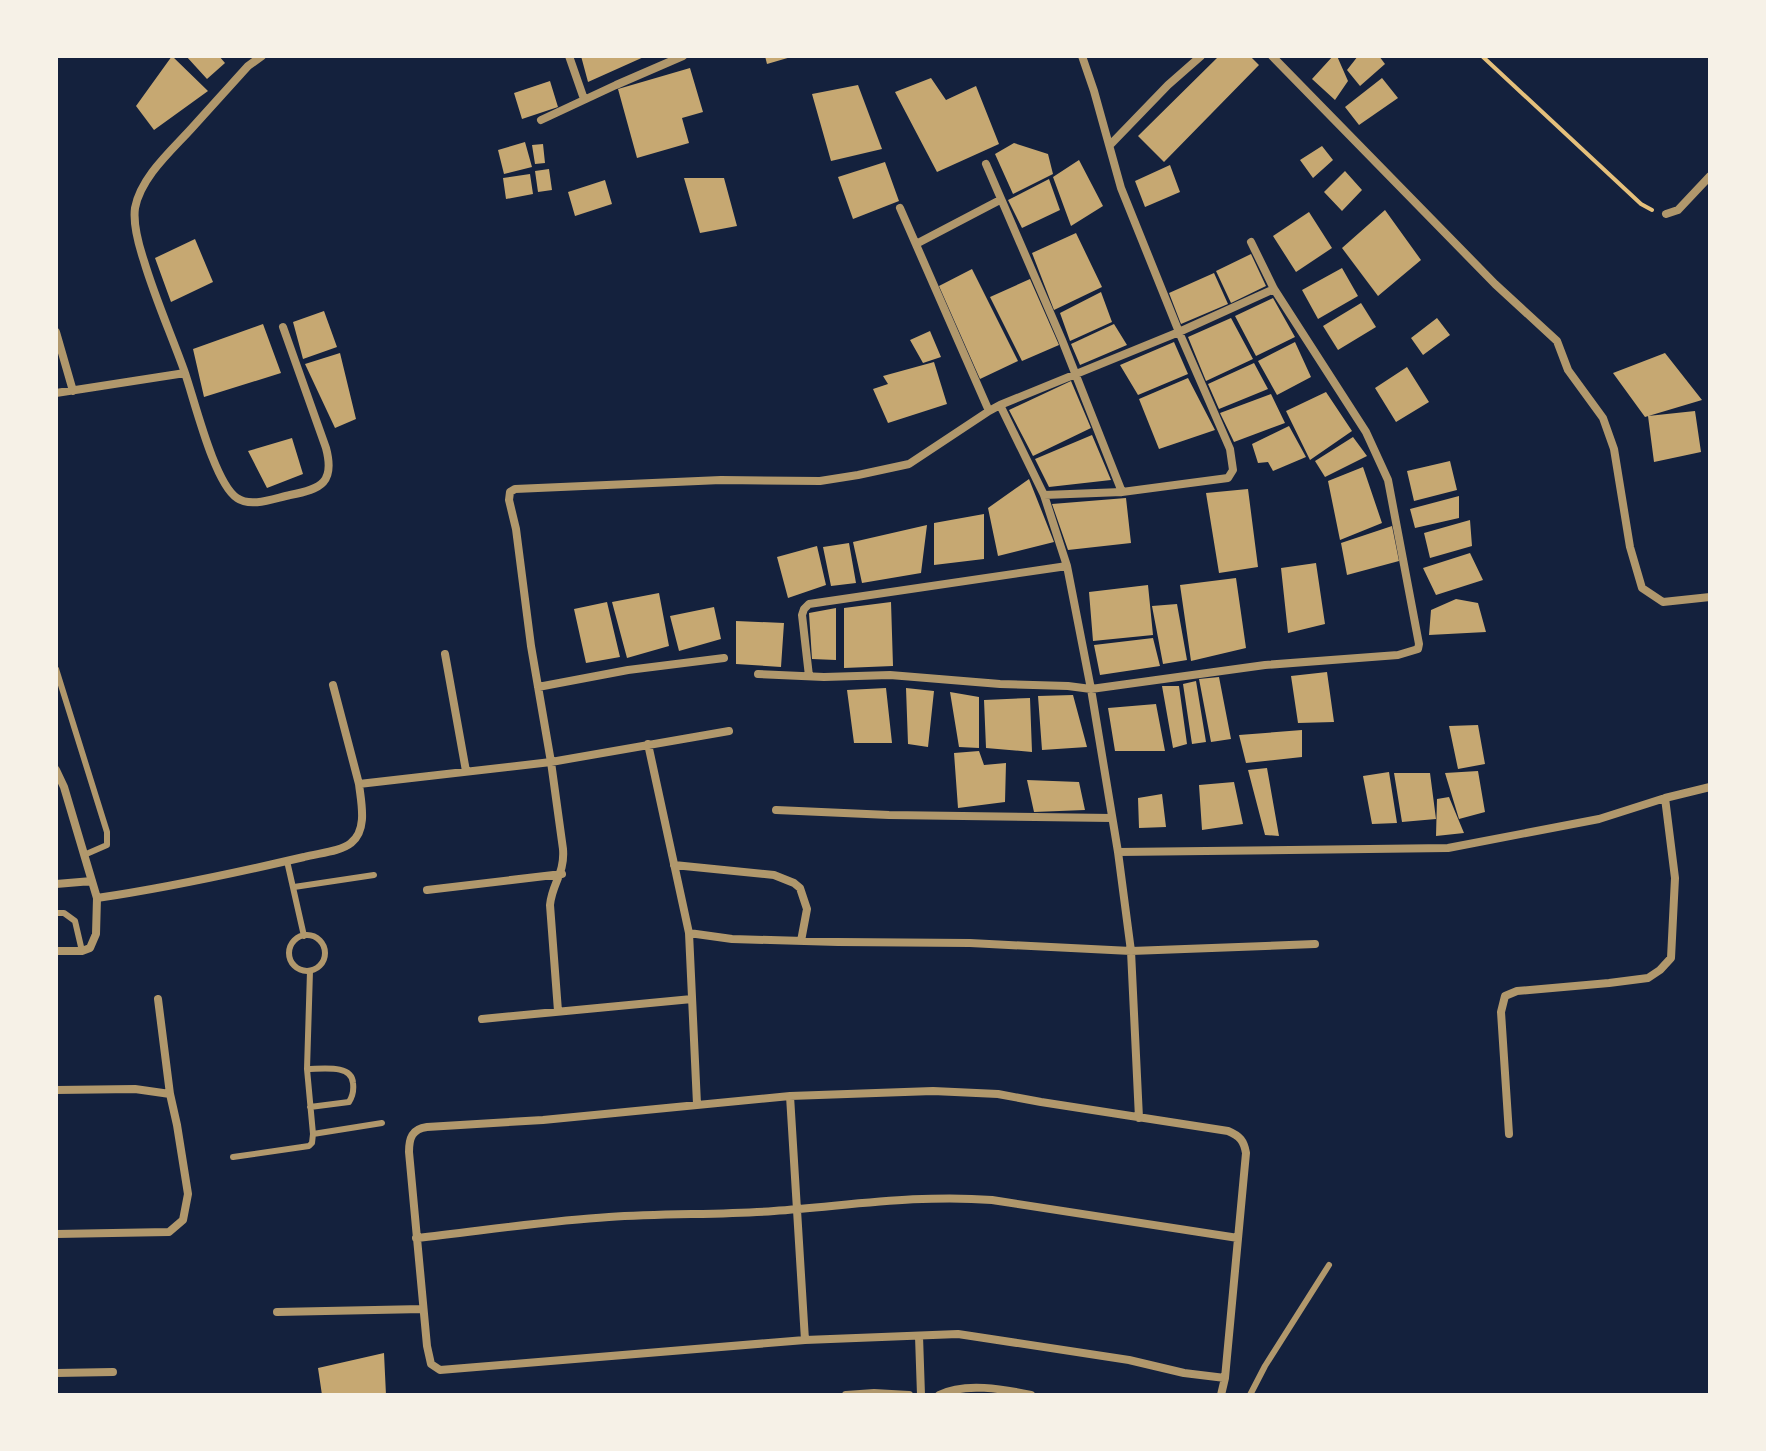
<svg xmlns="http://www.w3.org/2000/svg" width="1766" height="1451" font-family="Figtree,sans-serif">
<rect width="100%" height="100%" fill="#14213d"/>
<!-- building -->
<path fill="#c6a872" d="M 172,56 L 208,91 L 154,130 L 136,106 Z
M 186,56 L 219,56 L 225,63 L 207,79 Z
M 581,56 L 646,56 L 588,82 Z
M 765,56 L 791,56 L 791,57 L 767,64 Z
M 1219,56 L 1250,56 L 1259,65 L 1164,162 L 1138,136 Z
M 1333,56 L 1337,56 L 1348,81 L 1335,100 L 1312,79 Z
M 1358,56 L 1379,56 L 1385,64 L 1360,86 L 1347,70 Z
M 690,68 L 703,112 L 682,118 L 689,143 L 637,158 L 618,89 Z
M 931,78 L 946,100 L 976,86 L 999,144 L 937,172 L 895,92 Z
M 1382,78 L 1398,98 L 1359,125 L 1345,107 Z
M 550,81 L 558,107 L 522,119 L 514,93 Z
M 858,85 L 882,149 L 831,161 L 812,94 Z
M 525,142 L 532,167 L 504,174 L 498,150 Z
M 1014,143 L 1048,154 L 1053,174 L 1013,194 L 995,154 Z
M 543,144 L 545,163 L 535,164 L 532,145 Z
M 1322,146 L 1333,160 L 1313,178 L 1300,160 Z
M 1079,160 L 1103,206 L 1071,226 L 1053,177 Z
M 885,162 L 899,201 L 853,219 L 838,177 Z
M 1170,165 L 1180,192 L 1145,207 L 1135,181 Z
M 549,169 L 552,190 L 538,192 L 535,171 Z
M 1345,171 L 1362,190 L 1342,211 L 1324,192 Z
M 530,174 L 533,194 L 506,199 L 503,178 Z
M 684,178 L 724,178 L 737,226 L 700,233 Z
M 1049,179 L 1060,210 L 1022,228 L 1008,200 Z
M 605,180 L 612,204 L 575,216 L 568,192 Z
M 1385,210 L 1421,260 L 1378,296 L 1342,248 Z
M 1309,212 L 1332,248 L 1296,272 L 1273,236 Z
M 1076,233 L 1102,287 L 1054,310 L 1032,253 Z
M 195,239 L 213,282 L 171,302 L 155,258 Z
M 1251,254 L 1266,286 L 1231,303 L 1216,271 Z
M 1342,268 L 1358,296 L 1318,319 L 1302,290 Z
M 972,269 L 1018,361 L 980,379 L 939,286 Z
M 1214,273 L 1228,304 L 1181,324 L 1169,293 Z
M 1030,279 L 1059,345 L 1022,361 L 990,297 Z
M 1101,292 L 1112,322 L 1070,341 L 1060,313 Z
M 1273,298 L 1295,337 L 1256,356 L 1235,316 Z
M 1361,303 L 1376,327 L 1338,350 L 1323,326 Z
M 324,311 L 337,347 L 303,359 L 293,322 Z
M 1231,318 L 1253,359 L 1206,381 L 1188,337 Z
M 1437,318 L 1450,335 L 1423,355 L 1411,338 Z
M 263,324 L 281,373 L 204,397 L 193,349 Z
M 1114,324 L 1127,345 L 1080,365 L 1071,344 Z
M 930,331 L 941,357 L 923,363 L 910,340 Z
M 1174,342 L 1188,374 L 1138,395 L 1120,365 Z
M 1295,342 L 1311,377 L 1277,395 L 1258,361 Z
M 340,353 L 356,419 L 335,428 L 305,364 Z
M 1665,353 L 1702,400 L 1645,417 L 1613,373 Z
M 934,362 L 947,404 L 888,423 L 873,389 L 888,384 L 883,376 Z
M 1254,363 L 1268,389 L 1219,409 L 1208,384 Z
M 1407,367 L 1429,402 L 1396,422 L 1375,388 Z
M 1188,378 L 1215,430 L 1159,449 L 1139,399 Z
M 1071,381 L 1091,428 L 1033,456 L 1009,410 Z
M 1326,392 L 1352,431 L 1310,460 L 1286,411 Z
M 1271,394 L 1285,423 L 1234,442 L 1220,413 Z
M 1695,411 L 1701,452 L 1654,462 L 1648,416 Z
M 1289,426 L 1306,457 L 1273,471 L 1268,462 L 1258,463 L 1252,444 Z
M 1092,435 L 1111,480 L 1049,487 L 1035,459 Z
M 1353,437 L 1367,456 L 1325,477 L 1315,461 Z
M 292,438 L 303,474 L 267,488 L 248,451 Z
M 1450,461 L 1457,490 L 1414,501 L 1407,471 Z
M 1363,467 L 1382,523 L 1340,540 L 1328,481 Z
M 1029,479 L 1054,542 L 998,556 L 988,508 Z
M 1248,489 L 1258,567 L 1219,573 L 1206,493 Z
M 1459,496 L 1459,518 L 1415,528 L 1410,509 Z
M 1126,498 L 1131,543 L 1068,550 L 1052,504 Z
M 984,514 L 984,559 L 934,565 L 934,523 Z
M 1470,520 L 1472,546 L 1430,558 L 1424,533 Z
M 927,525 L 921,573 L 862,583 L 853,542 Z
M 1392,526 L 1399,561 L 1347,575 L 1341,543 Z
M 849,543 L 856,583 L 831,586 L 823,547 Z
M 817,546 L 826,585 L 788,598 L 777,557 Z
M 1470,553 L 1483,580 L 1436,595 L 1423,568 Z
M 1316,563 L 1325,624 L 1288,633 L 1281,568 Z
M 1236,578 L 1246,648 L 1191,661 L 1180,585 Z
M 1148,585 L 1153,635 L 1093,641 L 1089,592 Z
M 659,593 L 669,646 L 627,658 L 612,602 Z
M 1456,599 L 1478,603 L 1486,632 L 1429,635 L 1431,610 Z
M 607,602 L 620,657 L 586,663 L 574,609 Z
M 891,602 L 893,666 L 844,668 L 844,608 Z
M 1177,604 L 1187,660 L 1163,664 L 1152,606 Z
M 714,607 L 721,639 L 679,651 L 670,616 Z
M 836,608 L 836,660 L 812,659 L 809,613 Z
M 736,621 L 784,623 L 781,667 L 736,664 Z
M 1153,638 L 1160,666 L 1100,675 L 1094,645 Z
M 1327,672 L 1334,722 L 1298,723 L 1291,676 Z
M 1219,677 L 1231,739 L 1211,742 L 1199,679 Z
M 1196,681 L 1206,742 L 1192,744 L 1183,684 Z
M 1162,686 L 1179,686 L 1187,744 L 1173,748 Z
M 886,688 L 892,743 L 854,743 L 847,690 Z
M 906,688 L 934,691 L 928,747 L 908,744 Z
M 950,692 L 979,697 L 979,748 L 959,747 Z
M 1073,695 L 1087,747 L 1042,750 L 1038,696 Z
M 1030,698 L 1032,752 L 986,748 L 984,700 Z
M 1156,704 L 1165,751 L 1115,751 L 1108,708 Z
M 1478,725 L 1485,764 L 1458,769 L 1449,726 Z
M 1302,730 L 1302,757 L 1246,763 L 1239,735 Z
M 979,751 L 984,765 L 1006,763 L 1005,802 L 958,808 L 954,753 Z
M 1267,768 L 1279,836 L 1265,835 L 1248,770 Z
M 1478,771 L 1485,812 L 1459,819 L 1445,773 Z
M 1389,772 L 1397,823 L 1372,824 L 1363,776 Z
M 1394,773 L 1430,773 L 1436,819 L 1402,822 Z
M 1027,780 L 1079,782 L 1085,810 L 1034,812 Z
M 1234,782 L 1243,824 L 1202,830 L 1199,785 Z
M 1162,794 L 1166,827 L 1139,828 L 1138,798 Z
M 1449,797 L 1464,833 L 1436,836 L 1437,799 Z
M 384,1353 L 386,1395 L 322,1395 L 318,1368 Z"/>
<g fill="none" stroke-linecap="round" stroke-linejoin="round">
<!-- path -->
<path stroke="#e5c07b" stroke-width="4" d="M 1482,56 L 1641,204 L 1652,210"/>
<!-- service -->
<path stroke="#b1986c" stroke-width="6" d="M 56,669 L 107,832 L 107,845 L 84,855
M 287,861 L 304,936
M 294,887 L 374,875
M 56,913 L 64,913 L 75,921 L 82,951
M289 953a18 18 0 1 1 36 0a18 18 0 1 1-36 0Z
M 307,1069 C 322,1069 352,1064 353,1083 C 354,1091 353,1096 349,1102 L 310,1107
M 313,1134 L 382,1123
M 233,1157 L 309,1146 L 312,1143 L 313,1134 L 307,1069 L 310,971
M 1250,1395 L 1265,1366 L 1329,1265"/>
<!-- minor -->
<path stroke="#b1986c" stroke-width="8" d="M 262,56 L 248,66 C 229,87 210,108 191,129 C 171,151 141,177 135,208 C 133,223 139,246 144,261 C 155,298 171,334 184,370 C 194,398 214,483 237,498 C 251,508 275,498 290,495 C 322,489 335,482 326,448 L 283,327
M 569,56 L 584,99
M 1272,56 L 1495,284 L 1557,341 L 1568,370 L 1603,418 L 1614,449 L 1630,547 L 1642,588 L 1663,602 L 1710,597
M 541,120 L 616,85 L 683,56
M 1110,145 L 1168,85 L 1201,56
M 986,164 L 1062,340 L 1122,492
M 900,208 L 989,411 L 1000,405 L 1044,495 L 1067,566 L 1091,689 L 1118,852 L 1131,951 L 1139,1118
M 1666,214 L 1678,210 L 1710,176
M 916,244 L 1000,200
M 56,332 L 73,391
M 56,393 L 185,373
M 1000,405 L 1179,332 L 1274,289
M 1044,495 L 1122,492 L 1228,478 L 1233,470 L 1230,449 L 1179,332 L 1121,188 L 1094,91 L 1082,56
M 445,654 L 466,771
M 758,674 L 824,677 L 890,675 L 1000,684 L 1068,686 L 1091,689 L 1265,665 L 1398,655 L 1418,649 L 1419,644 L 1388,480 L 1366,432 L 1274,289 L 1251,242
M 809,676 L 802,615 L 804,609 L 809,604 L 1067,566
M 333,685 L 359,784
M 538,687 L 628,670 L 724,658
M 648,744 L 689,933 L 697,1104
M 56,770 L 64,787 L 97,898
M 776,810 L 889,815 L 1112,818
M 1118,852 L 1448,848 L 1599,819 L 1665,798 L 1710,787
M 674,865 L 774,875 L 794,883 L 800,888 L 807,909 L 801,941
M 56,884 L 92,881
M 427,890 L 562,874
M 689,933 L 732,939 L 838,942 L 970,943 L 1131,951 L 1315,944
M 56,951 L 82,951 L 90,948 L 96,934 L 97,898 C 166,888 235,873 304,857 C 318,853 340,852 351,843 C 368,830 361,802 359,784 L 551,762 L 729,731
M 558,1011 L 550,905 C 552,883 565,874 563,849 L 551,762 L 531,646 L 516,529 L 509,500 L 510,492 L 515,489 L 721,480 L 820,481 L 858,475 L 909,464 L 989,411
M 482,1019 L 692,999
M 56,1090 L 135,1089 L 170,1094
M 790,1096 L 805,1340
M 1509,1134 L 1501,1012 L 1505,996 L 1517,991 L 1609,983 L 1648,978 L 1660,970 L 1671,958 L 1675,878 L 1665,798
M 56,1234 L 169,1232 L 183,1220 L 188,1194 L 177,1125 L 170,1094 L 158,999
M 416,1238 C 480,1231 545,1221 609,1217 C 664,1213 719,1215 774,1211 C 846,1206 919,1194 992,1200 L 1238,1238
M 277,1312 L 423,1309
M 919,1336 L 921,1395
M 56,1373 L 113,1372
M 846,1395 L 874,1393 L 909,1395
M 939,1395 C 965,1382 1003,1389 1031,1395
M 1221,1395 L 1225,1378 L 1246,1153 C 1244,1141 1240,1136 1228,1131 L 1041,1102 L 998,1094 L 933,1091 L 790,1096 L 543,1120 L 427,1127 C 412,1129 409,1138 409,1152 L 427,1346 L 431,1364 L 440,1370 L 805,1340 L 958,1334 L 1129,1360 L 1184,1373 L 1225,1378"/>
</g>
<!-- border -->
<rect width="1766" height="1451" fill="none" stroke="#f6f1e7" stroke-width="116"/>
</svg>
